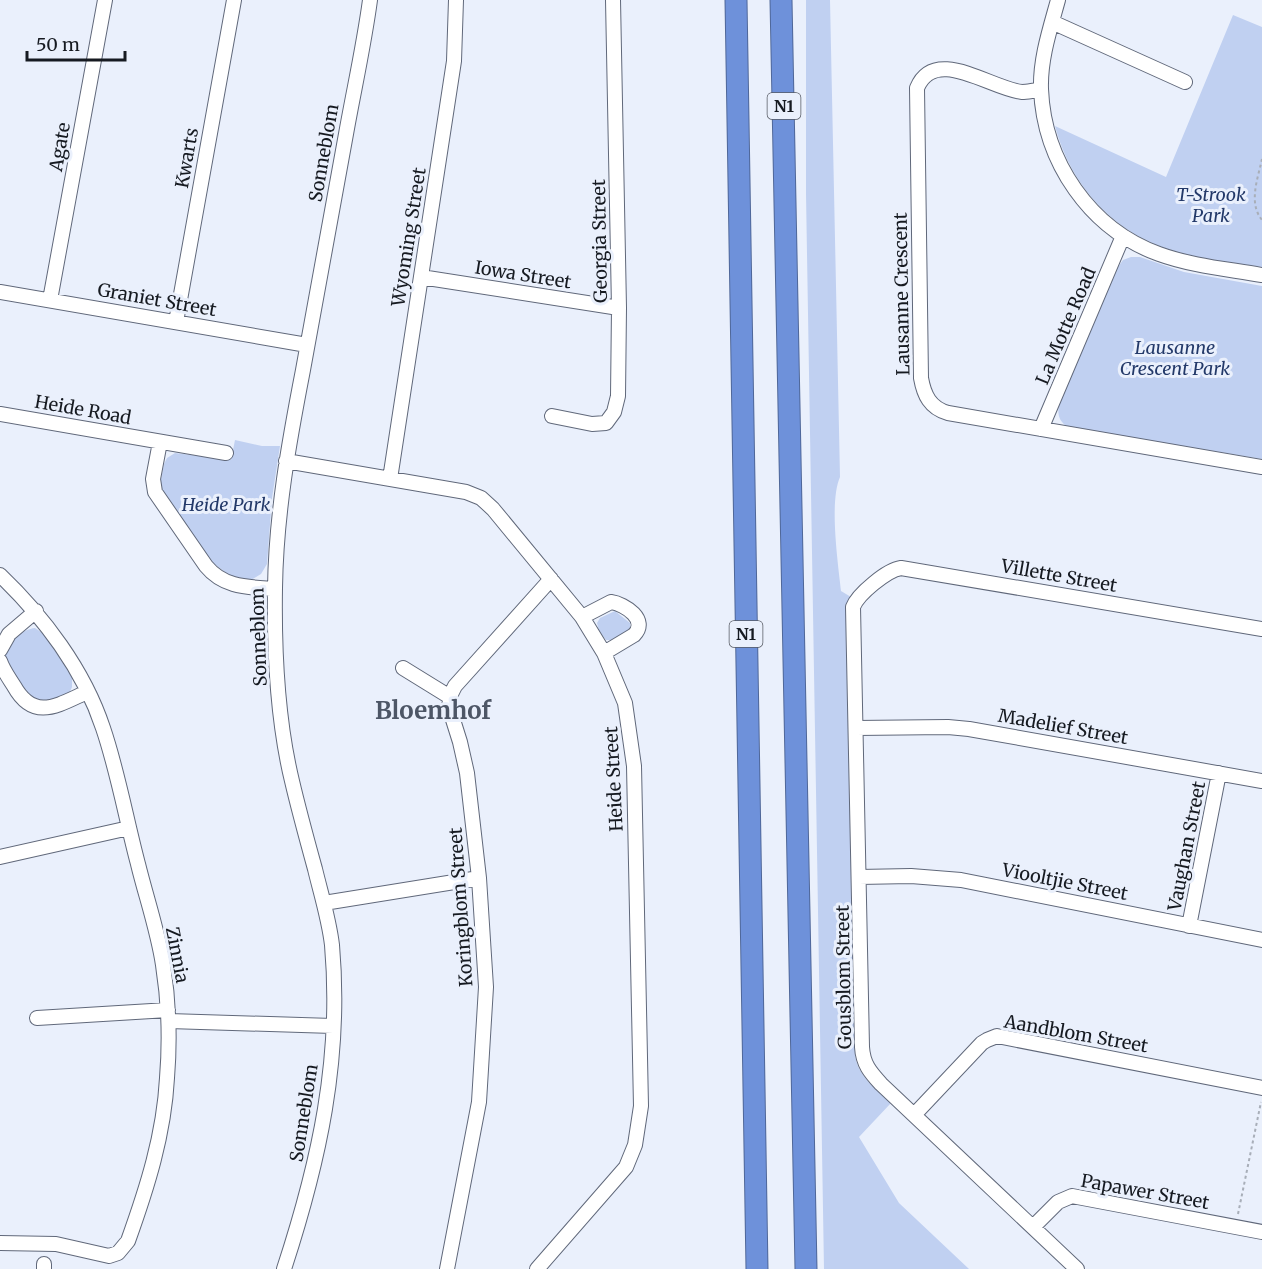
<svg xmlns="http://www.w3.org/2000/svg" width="1262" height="1269" font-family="Merriweather,serif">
<rect width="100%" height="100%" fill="#eaf0fc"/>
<!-- green -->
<path fill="#c0d0f1" d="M 806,0 L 830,0 L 840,477 C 829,502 838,563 841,591 L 851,597 L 847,611 L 855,1054 C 857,1076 876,1089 891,1103 L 859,1137 L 899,1203 L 969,1269 L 824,1269 L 806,194 Z
M 1233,15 L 1262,27 L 1262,267 C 1235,263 1207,260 1181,253 C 1117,237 1071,188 1055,126 L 1166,177 Z
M 1131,257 L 1140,257 L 1184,272 L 1262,286 L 1262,459 L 1068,427 C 1059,422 1057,414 1059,404 L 1118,267 L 1123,260 Z
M 235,440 L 262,446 L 280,446 L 272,498 L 267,564 L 261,574 L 251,580 L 232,577 L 214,564 L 167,501 L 160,484 L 164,464 L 167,458 L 175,453 L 231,460 Z
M 615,611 L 630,623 L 630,629 L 611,640 L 606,640 L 599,631 L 597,623 L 600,618 Z
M 35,628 L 44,634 L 72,677 L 72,687 L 69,694 C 64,696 57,701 52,702 C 32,706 11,677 6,660 C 2,645 22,629 35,628 Z"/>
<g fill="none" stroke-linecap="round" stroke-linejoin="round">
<!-- minor casing -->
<g stroke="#60687a" stroke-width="16">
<path id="minor" d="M 1058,0 C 1050,29 1040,59 1041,89 C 1044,162 1090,229 1159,254 C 1192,266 1228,269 1262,275
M 1052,22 L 1185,82
M 1041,90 C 1035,90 1028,92 1022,92 C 991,89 935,45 917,88 L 921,378 C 924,395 930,408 948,413 L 1262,467
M 421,277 L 619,308
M 0,292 L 307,345
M 50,300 L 105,0
M 176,322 L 234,0
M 0,414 L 226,453
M 552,416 L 592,424 L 606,423 L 614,412 L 618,396 L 619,308 L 613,0
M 1041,429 L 1123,236
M 160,442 L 153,479 L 155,492 L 206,566 C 224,588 248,587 275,589
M 286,461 L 466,492 L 481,498 L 493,509 L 582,617 L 604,653 L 625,703 L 634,766 L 641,1106 L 635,1145 L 626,1167 L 537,1269
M 390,479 L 454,61 L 456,0
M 0,575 C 43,616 84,670 103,728 C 118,772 126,819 138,864 C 146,897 158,931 163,965 C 169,1003 170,1041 167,1078 C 164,1135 147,1188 128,1241 L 118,1253 L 109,1256 L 56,1244 L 0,1243
M 582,617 L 611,602 C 625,604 649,620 634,635 L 604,653
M 0,650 L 9,634 L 36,611
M 0,661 C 3,670 9,678 14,686 C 34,722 58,705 87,692
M 403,668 L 450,697
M 856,728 L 948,727 L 969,729 L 1262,781
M 0,857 L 129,828
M 859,877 L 911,876 L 961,880 L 1262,940
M 324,903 L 479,878
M 1189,926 L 1219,773
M 37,1018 L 168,1010
M 169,1021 L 333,1026
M 914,1115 L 982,1043 L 987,1040 L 997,1036 L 1262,1088
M 1033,1227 L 1058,1202 L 1072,1196 L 1262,1232
M 44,1264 L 44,1269
M 284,1269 C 319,1162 342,1059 332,945 C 329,919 321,894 315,869 C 307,840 299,811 292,781 C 277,719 274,652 275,588 C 276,514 289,442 303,370 C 317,291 332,213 346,134 C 354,89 364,45 370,0
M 447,1269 L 479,1102 L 486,987 L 479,878 L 467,773 L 460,742 L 449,707 L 451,694 L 455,686 L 551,579
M 1077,1269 L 881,1084 C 870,1072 863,1064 862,1047 L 853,607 C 858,594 887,570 901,568 L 1262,629"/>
</g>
<!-- highway casing -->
<g stroke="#4f6799" stroke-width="23">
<path id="highway" d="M 736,0 L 757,1269
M 781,0 L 806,1269"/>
</g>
<!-- path -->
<path stroke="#a8aeb8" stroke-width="2" stroke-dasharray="3 3" stroke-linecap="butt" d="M 1262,159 C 1258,178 1248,203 1262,220
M 1238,1214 L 1261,1102"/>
<!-- minor -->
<use href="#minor" stroke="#fff" stroke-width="14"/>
<!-- highway -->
<use href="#highway" stroke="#6e91da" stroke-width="21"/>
</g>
<g text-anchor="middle" stroke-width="6" stroke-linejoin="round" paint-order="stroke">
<!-- shield labels -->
<g fill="#eaf0fc" stroke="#565a63" stroke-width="1.5">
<rect x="767.5" y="93" width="33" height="26" rx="4.5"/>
<rect x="729.5" y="621" width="33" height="26" rx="4.5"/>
</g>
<g font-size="16" font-weight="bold" fill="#161a21">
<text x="784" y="112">N1</text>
<text x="746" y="640">N1</text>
</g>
<!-- street labels -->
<g font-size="18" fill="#161a21" stroke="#eaf0fc">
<text transform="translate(60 147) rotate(-80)" y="6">Agate</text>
<text transform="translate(324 153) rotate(-80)" y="6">Sonneblom</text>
<text transform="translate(187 158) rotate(-80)" y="6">Kwarts</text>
<text transform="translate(409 237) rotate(-81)" y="6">Wyoming Street</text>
<text transform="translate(600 241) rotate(-91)" y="6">Georgia Street</text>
<text transform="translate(523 275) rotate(9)" y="6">Iowa Street</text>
<text transform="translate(902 294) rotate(-91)" y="6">Lausanne Crescent</text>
<text transform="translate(157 300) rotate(10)" y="6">Graniet Street</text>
<text transform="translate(1066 326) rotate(-67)" y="6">La Motte Road</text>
<text transform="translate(83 410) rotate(10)" y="6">Heide Road</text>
<text transform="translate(1059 576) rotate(10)" y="6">Villette Street</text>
<text transform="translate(259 637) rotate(-92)" y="6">Sonneblom</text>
<text transform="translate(1063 727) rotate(10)" y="6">Madelief Street</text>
<text transform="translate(614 779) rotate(-93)" y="6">Heide Street</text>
<text transform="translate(1187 846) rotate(-79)" y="6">Vaughan Street</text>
<text transform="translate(1065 882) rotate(11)" y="6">Viooltjie Street</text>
<text transform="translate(461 907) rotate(-94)" y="6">Koringblom Street</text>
<text transform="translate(177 955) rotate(79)" y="6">Zinnia</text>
<text transform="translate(844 977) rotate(-91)" y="6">Gousblom Street</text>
<text transform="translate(1076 1034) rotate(10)" y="6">Aandblom Street</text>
<text transform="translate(304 1113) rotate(-81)" y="6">Sonneblom</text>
<text transform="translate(1145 1192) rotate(10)" y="6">Papawer Street</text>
</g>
<!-- park labels -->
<g font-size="18" font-style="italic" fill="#233969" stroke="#eaf0fc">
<text x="1211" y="201">T-Strook<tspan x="1211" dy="21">Park</tspan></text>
<text x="1175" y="354">Lausanne<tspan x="1175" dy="21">Crescent Park</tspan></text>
<text x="226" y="511">Heide Park</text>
</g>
<!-- district labels -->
<g font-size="24" font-weight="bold" fill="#4d5666" stroke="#eaf0fc">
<text x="433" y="719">Bloemhof</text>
</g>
</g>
<!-- scale -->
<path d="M27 51v9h98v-9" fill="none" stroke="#161a21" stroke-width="3"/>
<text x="36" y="51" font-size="18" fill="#161a21" stroke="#eaf0fc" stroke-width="4.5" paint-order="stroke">50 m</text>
</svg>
